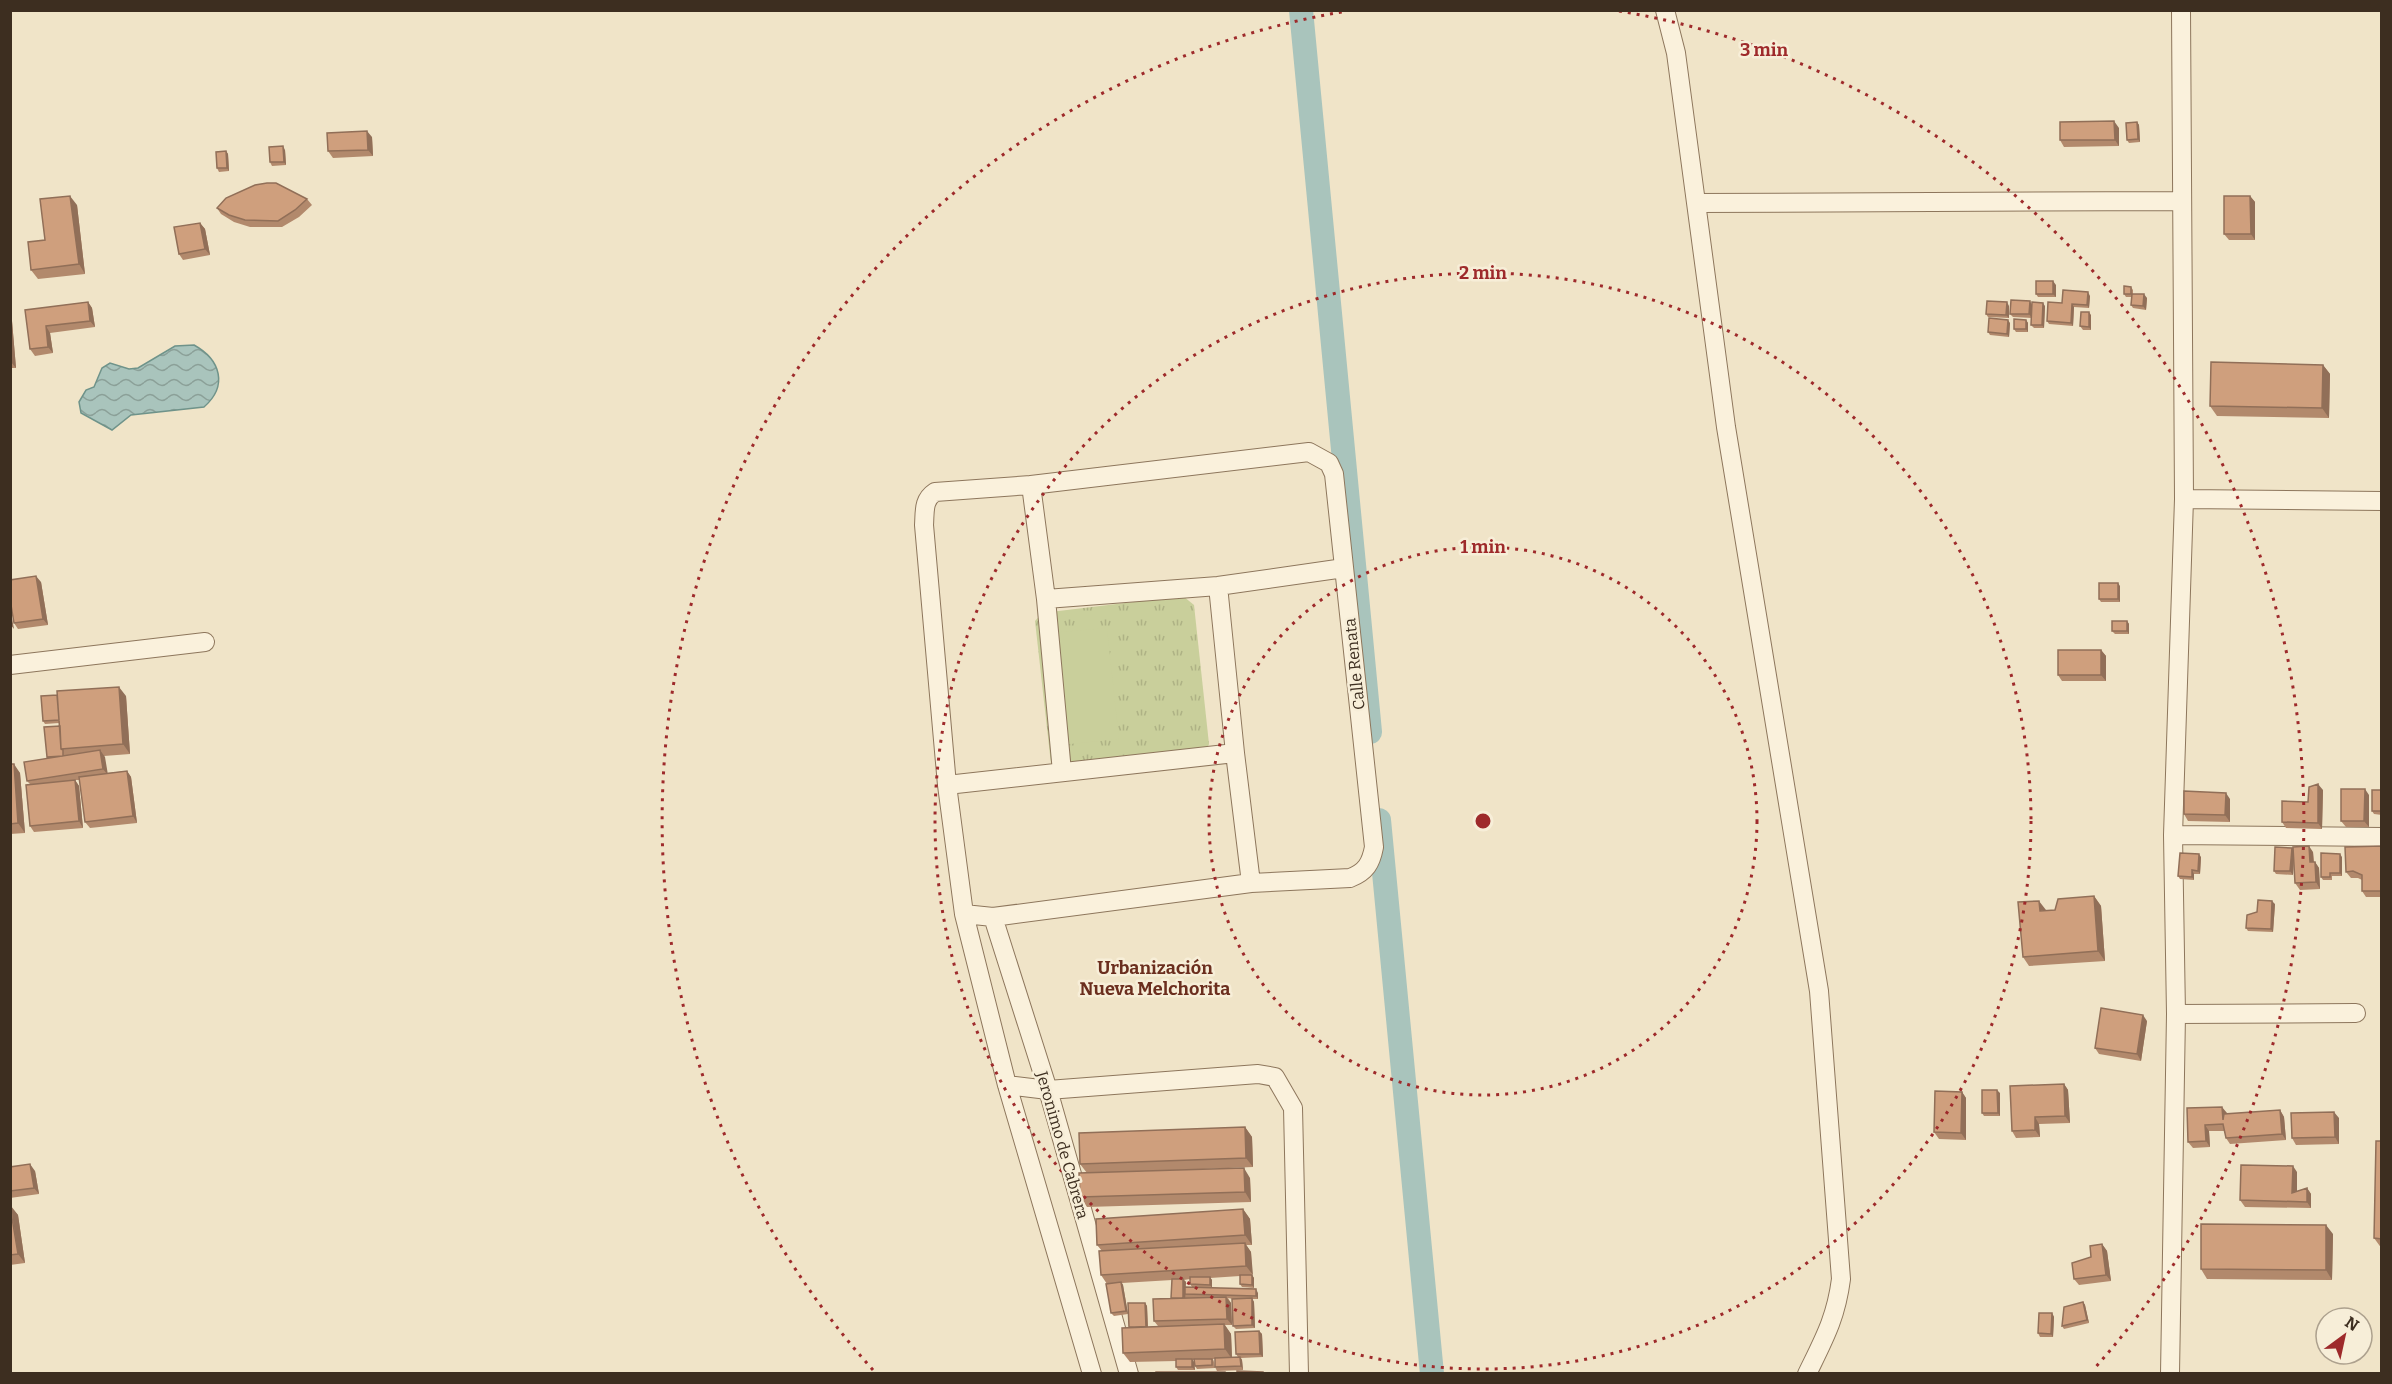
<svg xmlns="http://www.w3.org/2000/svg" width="2392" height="1384" font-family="Bitter,serif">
<defs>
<pattern id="park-tufts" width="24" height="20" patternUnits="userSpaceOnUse" patternTransform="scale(1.5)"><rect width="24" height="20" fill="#c9cf9b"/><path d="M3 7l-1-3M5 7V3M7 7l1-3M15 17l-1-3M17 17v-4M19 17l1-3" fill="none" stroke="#aeb285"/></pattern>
<pattern id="water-waves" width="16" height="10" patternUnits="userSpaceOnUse" patternTransform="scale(1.5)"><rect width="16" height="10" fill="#a9c4bc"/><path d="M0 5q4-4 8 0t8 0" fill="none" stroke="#8ba098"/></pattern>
</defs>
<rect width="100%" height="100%" fill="#f0e4c8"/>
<!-- park -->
<path fill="url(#park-tufts)" d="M 1183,596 L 1194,605 L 1209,744 L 1205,754 L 1057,768 L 1051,764 L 1035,621 L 1042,613 Z"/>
<!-- garden -->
<path fill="#c9cf9b" d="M 1107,628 L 1119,739 L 1060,745 L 1049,633 Z"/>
<!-- water -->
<path fill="url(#water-waves)" stroke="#6f938a" stroke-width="1.5" d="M 194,345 C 221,360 228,386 204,407 L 131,415 L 112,430 L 81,413 L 79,402 L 86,390 L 94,387 L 102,368 L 110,363 L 129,369 L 138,368 L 175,346 Z"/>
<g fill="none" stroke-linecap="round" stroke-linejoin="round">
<!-- canal -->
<path stroke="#a9c4bc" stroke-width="24" d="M 1301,10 L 1370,732
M 1379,820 L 1432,1374"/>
<!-- minor casing -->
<g stroke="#8d765c" stroke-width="20">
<path id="minor" d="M 1665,10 L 1676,53 L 1726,427 L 1819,991 L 1841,1279 C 1836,1318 1824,1339 1807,1374
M 1696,203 L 2181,201
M 1031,485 L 1046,599 L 1062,772
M 2184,499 L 2382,501
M 1218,586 L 1235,753 L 1251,883
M 1046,599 L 1218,586 L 1344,568
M 10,665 L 205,642
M 947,785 L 1235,753
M 2173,835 L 2382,837
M 964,914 L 993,917 L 1251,883 L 1350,878 C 1366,872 1371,863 1374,847 L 1334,474 L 1329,463 L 1309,452 L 1031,485 L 935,492 C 923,500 925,511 924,525 L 947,785 L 964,914 L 1007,1085 L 1092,1374
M 993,917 L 1048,1090 L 1129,1374
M 2176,1014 L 2356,1013
M 1007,1085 L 1048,1090 L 1258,1074 L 1275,1077 L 1293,1108 L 1299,1374
M 2170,1374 L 2176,1014 L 2173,835 L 2184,499 L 2181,10"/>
</g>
<!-- minor -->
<use href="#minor" stroke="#faf1dc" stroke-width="18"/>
</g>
<!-- wall -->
<path fill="#b2896c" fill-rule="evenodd" d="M 2137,122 L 2139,125 L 2140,142 L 2129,143 L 2127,140 Z
M 2119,128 L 2119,146 L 2064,147 L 2060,140 Z
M 372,137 L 373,156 L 333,158 L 328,151 Z
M 285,150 L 286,165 L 272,166 L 270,162 Z
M 226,151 L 228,154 L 229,171 L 219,172 L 217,168 Z
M 2250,196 L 2255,202 L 2255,240 L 2229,240 L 2224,234 Z
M 307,199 L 312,205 L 299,217 L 282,227 L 250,227 L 234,222 L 221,214 L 217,208 Z
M 77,205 L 85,274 L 38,279 L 31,270 L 45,240 Z
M 200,223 L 205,229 L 210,255 L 183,260 L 179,254 Z
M 2056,285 L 2056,297 L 2038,297 L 2036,294 Z
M 2131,287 L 2133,290 L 2133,294 L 2147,298 L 2146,310 L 2133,308 L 2131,305 L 2132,297 L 2126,297 L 2124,294 Z
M 2090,296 L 2089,308 L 2074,307 L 2073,326 L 2049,324 L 2047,321 L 2062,303 Z
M 2030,301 L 2032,318 L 2013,317 L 2010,314 Z
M 88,302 L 92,308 L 95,327 L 50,333 L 53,353 L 35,356 L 30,349 L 25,310 Z
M 2009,306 L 2009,318 L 1988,317 L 1986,314 Z
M 2045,306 L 2044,328 L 2034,328 L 2031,325 Z
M 2091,315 L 2091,330 L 2083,330 L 2080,326 Z
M 10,319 L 12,321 L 16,368 L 10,368 Z
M 2026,320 L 2028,323 L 2028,332 L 2016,332 L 2014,329 Z
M 2010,323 L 2009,337 L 1990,335 L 1988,332 Z
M 2323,365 L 2330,374 L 2329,418 L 2217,416 L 2210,406 Z
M 41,582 L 48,625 L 18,629 L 14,623 Z
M 2120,586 L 2120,602 L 2101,602 L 2099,599 Z
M 2127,621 L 2129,624 L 2129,634 L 2115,634 L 2112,631 Z
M 2101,650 L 2106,656 L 2106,681 L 2062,681 L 2058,675 Z
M 126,696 L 130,754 L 104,756 L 107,773 L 127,771 L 131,777 L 137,823 L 90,828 L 85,822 L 80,780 L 75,780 L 79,786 L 83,828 L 34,832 L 30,826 L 30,784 L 27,781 L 47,759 L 47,757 L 60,726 L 59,723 L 45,724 L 43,721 Z
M 10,764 L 20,773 L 25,833 L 10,834 Z
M 2323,790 L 2322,829 L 2286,828 L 2282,822 Z
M 2382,790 L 2382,815 L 2374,814 L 2372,811 Z
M 2369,795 L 2369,827 L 2346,827 L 2341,821 Z
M 2230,799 L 2230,822 L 2188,821 L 2184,814 Z
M 2382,846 L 2382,897 L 2366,897 L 2362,891 L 2362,880 L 2358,878 L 2351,878 L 2346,872 Z
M 2292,848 L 2293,850 L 2313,852 L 2314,862 L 2315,862 L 2319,868 L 2320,889 L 2300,890 L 2295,883 L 2294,858 L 2293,875 L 2276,874 L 2274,871 Z
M 2201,857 L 2200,874 L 2194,874 L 2194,880 L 2180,879 L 2178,876 Z
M 2342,857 L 2342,876 L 2332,876 L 2332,880 L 2323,880 L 2321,877 Z
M 2094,896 L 2101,906 L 2105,961 L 2029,966 L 2023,957 L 2046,910 L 2055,910 Z
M 2275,904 L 2273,932 L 2248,931 L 2246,928 L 2257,912 Z
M 2147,1021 L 2141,1061 L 2099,1054 L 2095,1048 Z
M 2064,1084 L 2068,1090 L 2070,1123 L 2039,1124 L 2040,1137 L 2016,1138 L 2012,1131 Z
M 1962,1092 L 1966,1098 L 1966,1140 L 1939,1139 L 1934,1132 Z
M 2000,1093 L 2000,1116 L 1984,1116 L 1982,1113 Z
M 2187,1108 L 2227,1113 L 2227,1114 L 2280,1110 L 2284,1117 L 2286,1140 L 2230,1144 L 2226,1138 L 2225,1131 L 2209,1131 L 2210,1147 L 2193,1148 L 2188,1142 Z
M 2339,1118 L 2339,1144 L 2296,1145 L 2292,1138 Z
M 1245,1127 L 1252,1137 L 1253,1167 L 1155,1171 L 1250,1178 L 1251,1202 L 1087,1207 L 1080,1197 L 1087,1173 L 1080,1164 Z
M 2382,1141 L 2382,1249 L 2374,1238 Z
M 10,1167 L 35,1171 L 39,1194 L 10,1198 Z
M 2297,1172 L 2297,1191 L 2307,1188 L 2311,1194 L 2311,1208 L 2245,1207 L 2240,1200 Z
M 10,1206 L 18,1215 L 25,1263 L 10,1265 Z
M 1243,1209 L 1250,1219 L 1252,1245 L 1246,1245 L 1251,1252 L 1252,1275 L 1254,1278 L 1254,1288 L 1242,1287 L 1240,1284 L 1240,1276 L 1210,1278 L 1212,1280 L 1212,1288 L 1258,1293 L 1258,1299 L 1252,1299 L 1254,1302 L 1255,1328 L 1236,1329 L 1233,1326 L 1233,1299 L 1228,1298 L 1231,1303 L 1232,1325 L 1225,1325 L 1231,1334 L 1232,1357 L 1238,1357 L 1236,1354 L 1259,1331 L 1262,1334 L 1263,1357 L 1241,1358 L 1242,1360 L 1243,1370 L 1217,1371 L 1215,1367 L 1215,1359 L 1213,1359 L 1214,1362 L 1215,1368 L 1197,1369 L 1195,1366 L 1194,1360 L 1192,1360 L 1194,1362 L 1195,1370 L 1178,1370 L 1176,1367 L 1176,1361 L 1130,1362 L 1123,1353 L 1129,1327 L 1145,1303 L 1147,1306 L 1148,1327 L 1158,1326 L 1154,1321 L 1171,1298 L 1172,1280 L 1122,1283 L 1123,1285 L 1128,1314 L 1114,1316 L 1111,1313 L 1107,1284 L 1101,1275 L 1102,1251 L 1097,1245 ZM 1190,1279 L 1190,1284 L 1192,1287 L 1185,1287 L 1186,1282 L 1184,1280 Z
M 2333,1234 L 2332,1280 L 2207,1279 L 2201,1269 Z
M 2102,1244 L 2107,1251 L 2111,1281 L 2079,1285 L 2074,1279 L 2091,1257 Z
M 2083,1302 L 2085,1305 L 2089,1323 L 2064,1329 L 2062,1326 Z
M 2052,1313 L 2054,1317 L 2053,1337 L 2040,1337 L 2038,1333 Z"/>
<!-- shaded-wall -->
<path fill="#916f58" d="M 2114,121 L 2119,128 L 2119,146 L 2115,140 Z
M 2137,122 L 2139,125 L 2140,142 L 2138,139 Z
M 367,131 L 372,137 L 373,156 L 368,150 Z
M 283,146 L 285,150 L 286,165 L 284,162 Z
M 226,151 L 228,154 L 229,171 L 227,168 Z
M 70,196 L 77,205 L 85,274 L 79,264 Z
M 2250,196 L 2255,202 L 2255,240 L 2251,234 Z
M 200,223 L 205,229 L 210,255 L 205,249 Z
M 2053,281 L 2056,285 L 2056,297 L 2053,294 Z
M 2088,292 L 2090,296 L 2089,308 L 2087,305 Z
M 2144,294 L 2147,298 L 2146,310 L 2143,306 Z
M 2030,301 L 2032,305 L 2032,318 L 2029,314 Z
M 88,302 L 92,308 L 95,327 L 90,321 Z
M 2007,302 L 2009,306 L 2009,318 L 2006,315 Z
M 2043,303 L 2045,306 L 2044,328 L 2042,325 Z
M 2072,304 L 2074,307 L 2073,326 L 2071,323 Z
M 2089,312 L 2091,315 L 2091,330 L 2089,327 Z
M 10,319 L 12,321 L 16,368 L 11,362 Z
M 2008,320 L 2010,323 L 2009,337 L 2007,334 Z
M 2026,320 L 2028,323 L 2028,332 L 2026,329 Z
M 46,326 L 50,333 L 53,353 L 48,347 Z
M 2323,365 L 2330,374 L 2329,418 L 2322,408 Z
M 36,576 L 41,582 L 48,625 L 43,619 Z
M 2118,583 L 2120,586 L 2120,602 L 2118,599 Z
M 10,607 L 14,629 L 10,624 Z
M 2127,621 L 2129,624 L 2129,634 L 2127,631 Z
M 2101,650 L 2106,656 L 2106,681 L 2101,675 Z
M 119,687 L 126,696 L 130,754 L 123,744 Z
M 100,750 L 105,757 L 108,775 L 103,769 Z
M 14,764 L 20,773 L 25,833 L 18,823 Z
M 127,771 L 131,777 L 137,823 L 133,816 Z
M 75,780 L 79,786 L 83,828 L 79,821 Z
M 2318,784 L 2323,790 L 2322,829 L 2318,823 Z
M 2365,789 L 2369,795 L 2369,827 L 2364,821 Z
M 2226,793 L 2230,799 L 2230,822 L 2225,815 Z
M 2309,846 L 2313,852 L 2314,869 L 2310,862 Z
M 2292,848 L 2294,852 L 2293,875 L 2290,871 Z
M 2199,854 L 2201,857 L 2200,874 L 2198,871 Z
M 2340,854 L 2342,857 L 2342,876 L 2340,873 Z
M 2315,862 L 2319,868 L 2320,889 L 2316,882 Z
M 2192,870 L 2194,874 L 2194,880 L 2192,877 Z
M 2094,896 L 2101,906 L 2105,961 L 2098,951 Z
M 2039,901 L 2046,910 L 2040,911 Z
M 2272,901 L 2275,904 L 2273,932 L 2271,929 Z
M 2143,1015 L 2147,1021 L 2141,1061 L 2137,1054 Z
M 2064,1084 L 2068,1090 L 2070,1123 L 2065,1116 Z
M 1997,1090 L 2000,1093 L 2000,1116 L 1998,1113 Z
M 1962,1092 L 1966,1098 L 1966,1140 L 1961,1133 Z
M 2222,1107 L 2227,1113 L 2228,1126 L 2223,1120 Z
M 2280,1110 L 2284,1117 L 2286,1140 L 2282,1134 Z
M 2334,1112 L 2339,1118 L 2339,1144 L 2335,1137 Z
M 2035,1117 L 2039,1124 L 2040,1137 L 2035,1130 Z
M 2205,1125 L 2209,1131 L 2210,1147 L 2206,1141 Z
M 1245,1127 L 1252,1137 L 1253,1167 L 1246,1158 Z
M 30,1164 L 35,1171 L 39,1194 L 34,1188 Z
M 2293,1166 L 2297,1172 L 2297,1199 L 2292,1193 Z
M 1244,1168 L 1250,1178 L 1251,1202 L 1245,1192 Z
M 2307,1188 L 2311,1194 L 2311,1208 L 2307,1202 Z
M 11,1206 L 18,1215 L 25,1263 L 18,1254 Z
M 1243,1209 L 1250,1219 L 1252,1245 L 1245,1235 Z
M 2326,1225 L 2333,1234 L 2332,1280 L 2326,1270 Z
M 1245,1243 L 1251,1252 L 1253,1275 L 1246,1266 Z
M 2102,1244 L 2107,1251 L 2111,1281 L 2106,1275 Z
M 1252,1275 L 1254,1278 L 1254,1288 L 1252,1285 Z
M 1210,1277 L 1212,1280 L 1212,1288 L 1210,1285 Z
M 1183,1279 L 1186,1282 L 1185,1303 L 1183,1299 Z
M 1121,1282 L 1123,1285 L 1128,1314 L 1126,1311 Z
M 1256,1289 L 1258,1293 L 1258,1299 L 1256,1296 Z
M 1226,1297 L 1231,1303 L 1232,1325 L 1227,1319 Z
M 1252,1298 L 1254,1302 L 1255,1328 L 1252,1325 Z
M 2083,1302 L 2085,1305 L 2089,1323 L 2087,1320 Z
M 1145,1303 L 1147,1306 L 1148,1332 L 1146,1328 Z
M 2052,1313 L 2054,1317 L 2053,1337 L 2051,1334 Z
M 1224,1324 L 1231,1334 L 1232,1359 L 1225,1349 Z
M 1259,1331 L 1262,1334 L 1263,1357 L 1260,1354 Z
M 1240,1357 L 1242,1360 L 1243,1370 L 1241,1366 Z
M 1192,1359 L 1194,1362 L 1195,1370 L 1192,1367 Z"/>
<!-- building -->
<path fill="#cf9f7d" stroke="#916f58" stroke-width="1.5" d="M 2114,121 L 2115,140 L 2060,140 L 2060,122 Z
M 2137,122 L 2138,139 L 2127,140 L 2126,123 Z
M 367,131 L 368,150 L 328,151 L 327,133 Z
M 283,146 L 284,162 L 270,162 L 269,147 Z
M 226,151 L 227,168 L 217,168 L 216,152 Z
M 267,183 L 276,183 L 307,199 L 295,210 L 278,221 L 245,220 L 229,215 L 217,208 L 226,198 L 255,185 Z
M 70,196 L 79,264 L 31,270 L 28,242 L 45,240 L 40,199 Z
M 2224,196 L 2250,196 L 2251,234 L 2224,234 Z
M 200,223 L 205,249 L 179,254 L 174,227 Z
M 2036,281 L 2053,281 L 2053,294 L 2036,294 Z
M 2124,286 L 2131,287 L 2131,294 L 2124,294 Z
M 2063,290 L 2088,292 L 2087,305 L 2072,304 L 2071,323 L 2047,321 L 2048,302 L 2062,303 Z
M 2132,294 L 2144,294 L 2143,306 L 2131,305 Z
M 2011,300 L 2030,301 L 2029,314 L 2010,314 Z
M 1987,301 L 2007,302 L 2006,315 L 1986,314 Z
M 88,302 L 90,321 L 46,326 L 48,347 L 30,349 L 25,310 Z
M 2032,302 L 2043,303 L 2042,325 L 2031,325 Z
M 2081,312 L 2089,312 L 2089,327 L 2080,326 Z
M 1989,318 L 2008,320 L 2007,334 L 1988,332 Z
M 2014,319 L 2026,320 L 2026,329 L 2014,329 Z
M 2211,362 L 2323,365 L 2322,408 L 2210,406 Z
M 36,576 L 43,619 L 14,623 L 10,599 L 10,580 Z
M 2099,583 L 2118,583 L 2118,599 L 2099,599 Z
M 2112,621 L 2127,621 L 2127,631 L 2112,631 Z
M 2058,650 L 2101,650 L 2101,675 L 2058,675 Z
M 119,687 L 123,744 L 61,749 L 57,691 Z
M 57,695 L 59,720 L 43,721 L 41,696 Z
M 60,726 L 61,749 L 63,750 L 63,756 L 47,757 L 44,727 Z
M 100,750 L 103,769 L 27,781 L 24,762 Z
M 10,764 L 14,764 L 18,823 L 10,824 Z
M 127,771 L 133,816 L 85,822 L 79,777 Z
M 75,780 L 79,821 L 30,826 L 26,785 Z
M 2318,784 L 2318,823 L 2282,822 L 2282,801 L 2308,802 L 2309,787 Z
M 2341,789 L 2365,789 L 2364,821 L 2341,821 Z
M 2372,790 L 2382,790 L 2382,811 L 2372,811 Z
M 2184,791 L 2226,793 L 2225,815 L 2184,814 Z
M 2309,846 L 2310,862 L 2315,862 L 2316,882 L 2295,883 L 2293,847 Z
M 2382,846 L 2382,891 L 2362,891 L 2362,875 L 2353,871 L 2346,872 L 2345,847 Z
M 2275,847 L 2292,848 L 2290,871 L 2274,871 Z
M 2180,853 L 2199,854 L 2198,871 L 2192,870 L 2192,877 L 2178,876 Z
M 2321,853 L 2340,854 L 2340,873 L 2330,873 L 2330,877 L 2321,877 Z
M 2094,896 L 2098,951 L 2023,957 L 2018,902 L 2039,901 L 2040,911 L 2055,910 L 2058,899 Z
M 2258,900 L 2272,901 L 2271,929 L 2246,928 L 2247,915 L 2257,912 Z
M 2101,1008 L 2143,1015 L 2137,1054 L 2095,1048 Z
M 2064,1084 L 2065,1116 L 2035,1117 L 2035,1130 L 2012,1131 L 2010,1086 Z
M 1982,1090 L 1997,1090 L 1998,1113 L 1982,1113 Z
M 1935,1091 L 1962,1092 L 1961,1133 L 1934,1132 Z
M 2222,1107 L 2223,1120 L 2224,1114 L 2280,1110 L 2282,1134 L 2226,1138 L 2223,1124 L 2205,1125 L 2206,1141 L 2188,1142 L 2187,1108 Z
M 2334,1112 L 2335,1137 L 2292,1138 L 2291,1113 Z
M 1245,1127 L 1246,1158 L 1080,1164 L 1079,1133 Z
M 2376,1141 L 2382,1141 L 2382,1239 L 2374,1238 Z
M 30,1164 L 34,1188 L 10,1191 L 10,1167 Z
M 2241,1165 L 2293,1166 L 2292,1193 L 2307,1188 L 2307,1202 L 2240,1200 Z
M 1244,1168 L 1245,1192 L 1080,1197 L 1079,1173 Z
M 10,1206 L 18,1254 L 10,1255 Z
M 1243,1209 L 1245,1235 L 1097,1245 L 1096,1219 Z
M 2201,1224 L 2326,1225 L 2326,1270 L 2201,1269 Z
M 1245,1243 L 1246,1266 L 1101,1275 L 1099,1251 Z
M 2102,1244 L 2106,1275 L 2074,1279 L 2072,1263 L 2091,1257 L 2090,1246 Z
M 1240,1275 L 1252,1275 L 1252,1285 L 1240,1284 Z
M 1190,1277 L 1210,1277 L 1210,1285 L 1190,1284 Z
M 1172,1279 L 1183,1279 L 1183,1298 L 1171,1298 Z
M 1121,1282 L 1126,1311 L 1111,1313 L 1106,1284 Z
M 1185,1287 L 1256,1289 L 1256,1296 L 1185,1294 Z
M 1226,1297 L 1227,1319 L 1154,1321 L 1153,1299 Z
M 1252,1298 L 1252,1325 L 1233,1326 L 1232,1299 Z
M 2083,1302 L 2087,1320 L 2062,1326 L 2064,1307 Z
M 1128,1303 L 1145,1303 L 1146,1327 L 1129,1327 Z
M 2039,1313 L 2052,1313 L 2051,1334 L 2038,1333 Z
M 1224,1324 L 1225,1349 L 1123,1353 L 1122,1328 Z
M 1259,1331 L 1260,1354 L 1236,1354 L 1235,1332 Z
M 1240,1357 L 1241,1366 L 1215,1367 L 1215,1358 Z
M 1176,1359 L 1192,1359 L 1192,1367 L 1176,1367 Z
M 1194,1359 L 1212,1359 L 1212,1365 L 1195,1366 Z
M 1237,1371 L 1263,1372 L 1263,1374 L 1237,1374 Z
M 1156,1372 L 1225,1372 L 1225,1374 L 1156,1374 Z"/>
<!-- distance rings -->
<g fill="none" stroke="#9e2a2b" stroke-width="3" stroke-dasharray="3 6">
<circle cx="1483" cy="821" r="274"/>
<circle cx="1483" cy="821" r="548"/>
<path d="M873 1370A821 821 0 0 1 1347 11M1619 11A821 821 0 0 1 2093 1370"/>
</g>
<g text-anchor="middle" stroke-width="5" stroke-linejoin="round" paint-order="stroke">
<!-- street labels -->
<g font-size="16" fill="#3d2e20" stroke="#f7eed8">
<text transform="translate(1354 664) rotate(-96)" y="6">Calle Renata</text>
<text transform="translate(1063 1145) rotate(74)" y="6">Jeronimo de Cabrera</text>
</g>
<!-- neighbourhood labels -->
<g font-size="18" font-weight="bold" fill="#6b2e1e" stroke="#f7eed8">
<text x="1155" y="974">Urbanización<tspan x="1155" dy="21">Nueva Melchorita</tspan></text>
</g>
</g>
<circle cx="1483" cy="821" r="9" fill="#9e2a2b" stroke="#f7eed8" stroke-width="3"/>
<g font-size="18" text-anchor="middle" font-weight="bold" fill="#9e2a2b" stroke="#f7eed8" stroke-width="5" stroke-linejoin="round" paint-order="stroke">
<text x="1764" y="56">3 min</text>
<text x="1483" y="279">2 min</text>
<text x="1483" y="553">1 min</text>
</g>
<!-- border -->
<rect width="2392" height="1384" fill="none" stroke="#3d2e20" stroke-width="24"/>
<!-- north arrow -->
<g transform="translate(2344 1336) rotate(33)"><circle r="28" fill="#f7eed8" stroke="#ada18e" stroke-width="1.5"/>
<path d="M0-4.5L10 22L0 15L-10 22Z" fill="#9e2a2b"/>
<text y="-9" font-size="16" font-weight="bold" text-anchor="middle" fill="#3d2e20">N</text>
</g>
</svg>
